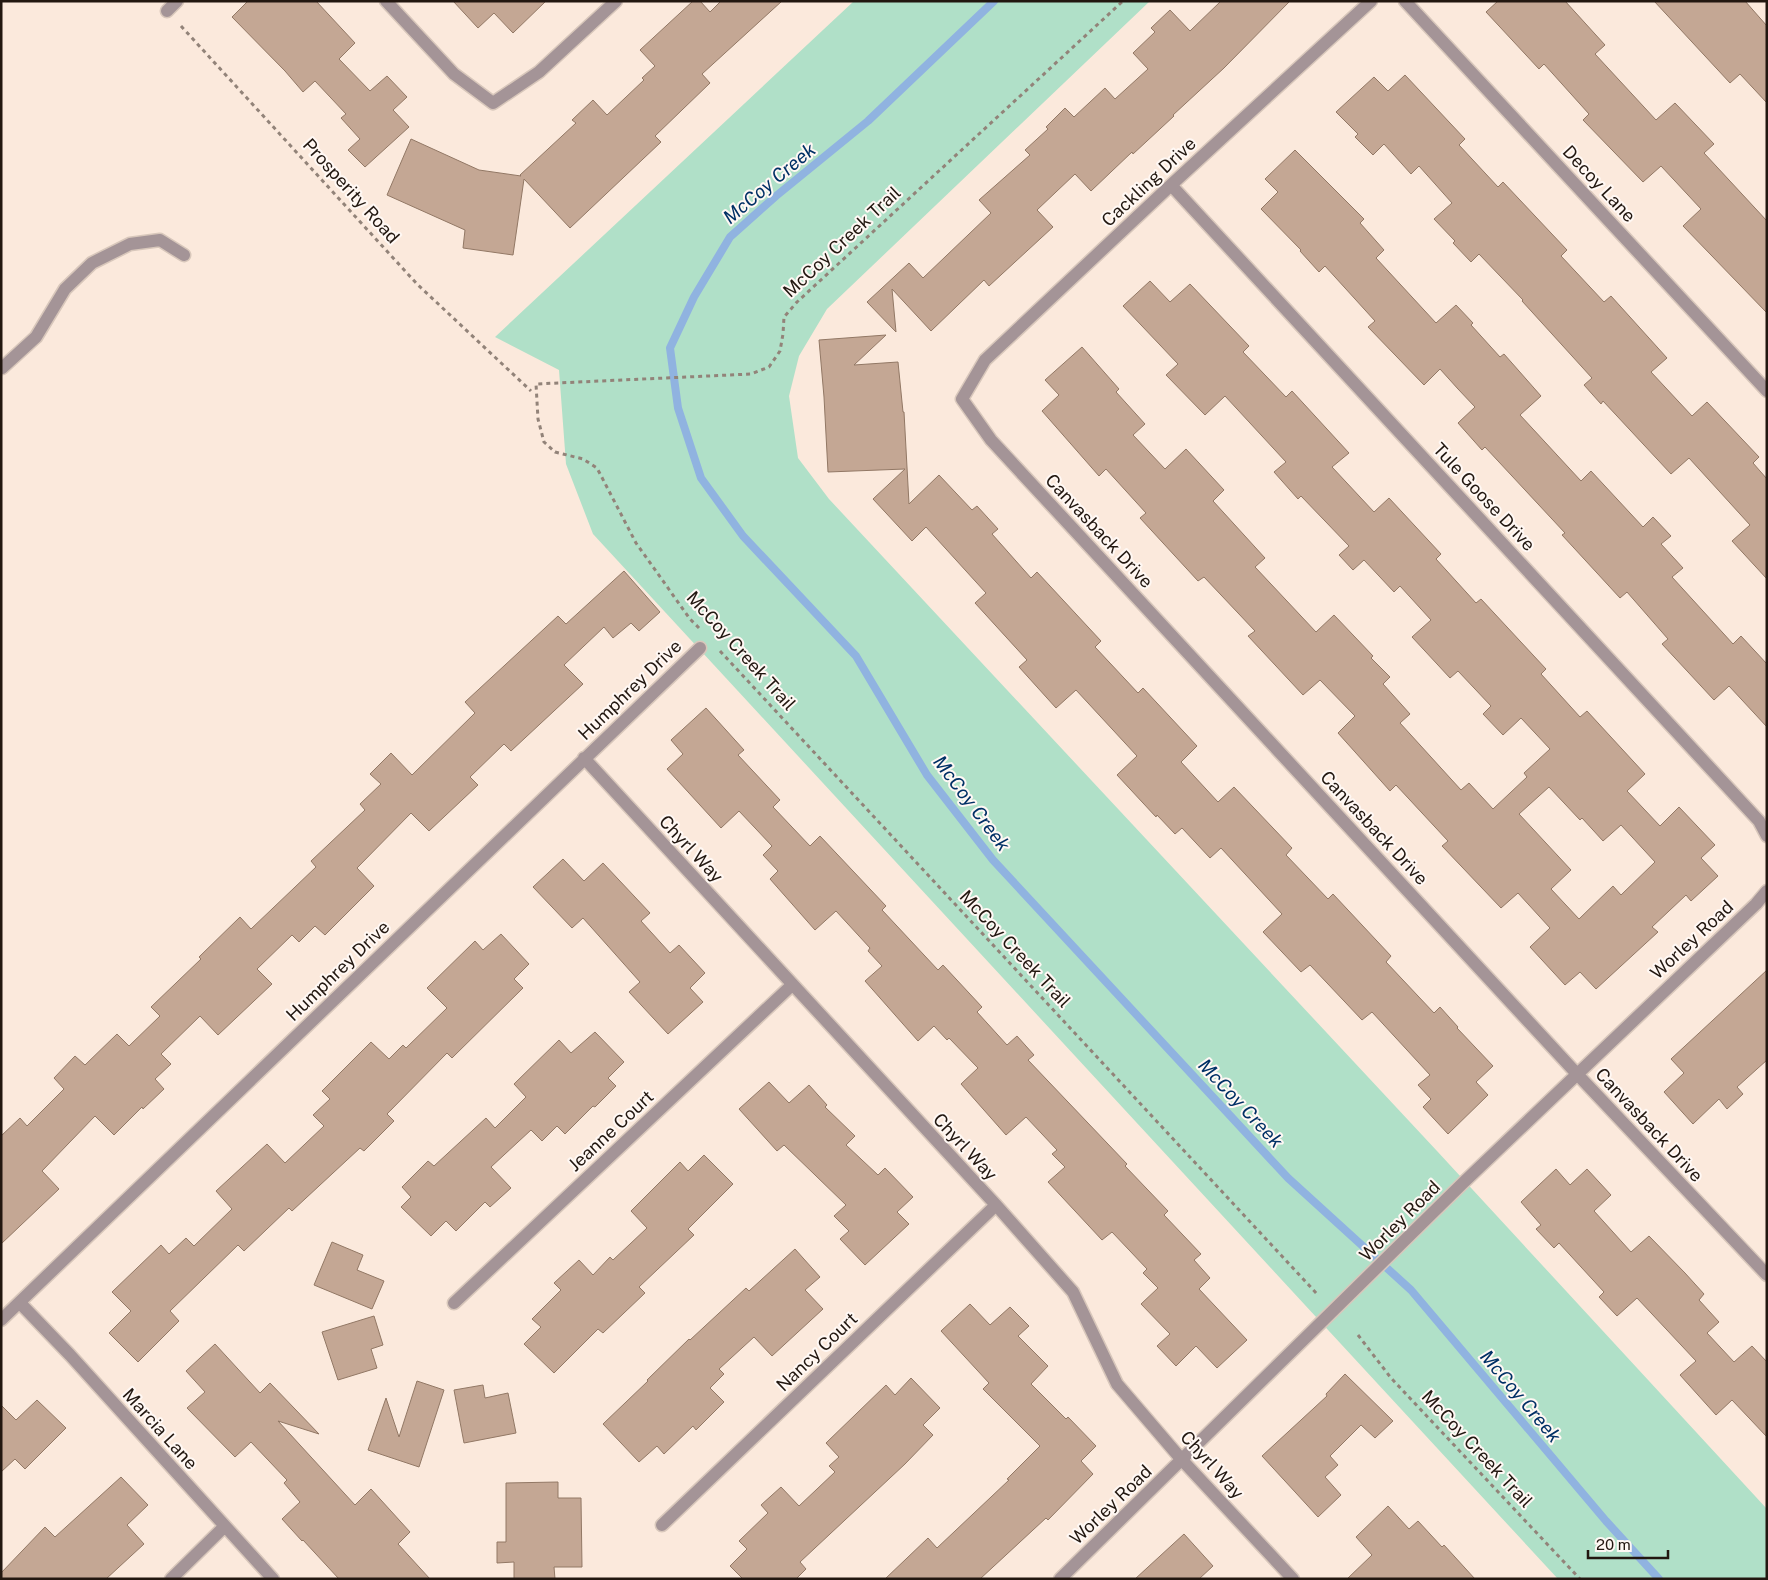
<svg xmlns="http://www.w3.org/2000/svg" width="1768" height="1580" font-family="'Public Sans',sans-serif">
<rect width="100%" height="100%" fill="#fbe9dc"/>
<!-- green -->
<path fill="#b0e0c8" d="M 854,1 L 1150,1 L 827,309 L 799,356 L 789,396 L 798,458 L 829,499 L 1437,1151 L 1767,1509 L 1767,1579 L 1558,1579 L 593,534 L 566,464 L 559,370 L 495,337 Z"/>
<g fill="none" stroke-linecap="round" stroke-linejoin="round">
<!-- stream -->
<path stroke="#90b3e0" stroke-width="8" d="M 994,1 L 868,121 L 776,196 L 730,237 L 694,297 L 670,348 L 678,408 L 701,478 L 743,536 L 856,656 L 927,775 L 993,860 L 1288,1178 L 1411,1290 L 1606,1521 L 1659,1579"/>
</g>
<!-- building -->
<path fill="#c4a794" stroke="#927865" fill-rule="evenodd" d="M 248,1 L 316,1 L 355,43 L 339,59 L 370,91 L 387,76 L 407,97 L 393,110 L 409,127 L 365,167 L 348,150 L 360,139 L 341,118 L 346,114 L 315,81 L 303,92 L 285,71 L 232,17 Z
M 453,1 L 546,1 L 513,33 L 494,13 L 478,28 Z
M 693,1 L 700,1 L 710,12 L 721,1 L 782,1 L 702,74 L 710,83 L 655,136 L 661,142 L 570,228 L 524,179 L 513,255 L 463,248 L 465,230 L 387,195 L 411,139 L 479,170 L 521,176 L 520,175 L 576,123 L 572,120 L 593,100 L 607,115 L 644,80 L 642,78 L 655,66 L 640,50 Z
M 1221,1 L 1290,1 L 1224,68 L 1173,115 L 1174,116 L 1133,154 L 1132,152 L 1091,191 L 1075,174 L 1037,210 L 1053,227 L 989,286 L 984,280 L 931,331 L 892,289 L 896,332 L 867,302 L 909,263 L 923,278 L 991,213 L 979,200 L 1030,155 L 1025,150 L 1048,129 L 1046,127 L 1065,108 L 1074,117 L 1105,88 L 1115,99 L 1148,69 L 1133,53 L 1155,32 L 1151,28 L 1170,10 L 1190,31 Z
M 1498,1 L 1565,1 L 1605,45 L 1595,54 L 1656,120 L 1675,103 L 1714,144 L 1704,153 L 1767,221 L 1767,313 L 1683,226 L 1701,209 L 1661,166 L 1643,182 L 1583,120 L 1589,114 L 1544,64 L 1539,69 L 1486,12 Z
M 1654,1 L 1745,1 L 1767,26 L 1767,103 L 1740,74 L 1730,83 Z
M 1405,75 L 1465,139 L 1459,145 L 1498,187 L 1503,182 L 1567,250 L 1561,256 L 1604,302 L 1611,296 L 1667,358 L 1651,372 L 1692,416 L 1707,402 L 1759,457 L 1753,463 L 1767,479 L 1767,579 L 1732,541 L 1750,525 L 1689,458 L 1671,474 L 1603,401 L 1601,404 L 1584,385 L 1592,378 L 1522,301 L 1523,300 L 1479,254 L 1471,262 L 1453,243 L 1455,241 L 1434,219 L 1452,203 L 1419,166 L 1411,174 L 1384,144 L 1373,155 L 1355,137 L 1358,134 L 1336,112 L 1374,77 L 1388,91 Z
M 1295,150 L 1364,219 L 1360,223 L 1384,250 L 1376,258 L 1436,323 L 1456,305 L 1473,323 L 1471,325 L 1500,357 L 1504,354 L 1541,396 L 1520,415 L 1581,481 L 1591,471 L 1643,527 L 1653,517 L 1671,536 L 1661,544 L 1683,568 L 1672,577 L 1733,644 L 1741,636 L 1767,664 L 1767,727 L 1729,686 L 1714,700 L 1662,644 L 1668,639 L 1627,592 L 1620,598 L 1562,535 L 1565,533 L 1485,447 L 1482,450 L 1458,423 L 1475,407 L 1458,389 L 1440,369 L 1424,385 L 1368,327 L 1375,321 L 1325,266 L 1319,272 L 1300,251 L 1301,250 L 1261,209 L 1278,192 L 1265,179 Z
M 1150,281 L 1170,302 L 1190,284 L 1249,346 L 1243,352 L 1286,397 L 1292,391 L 1349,453 L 1332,467 L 1374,512 L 1389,498 L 1441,554 L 1436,559 L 1476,603 L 1481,599 L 1546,669 L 1541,674 L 1580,717 L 1587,711 L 1645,774 L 1627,791 L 1660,826 L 1679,807 L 1715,845 L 1701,858 L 1718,876 L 1691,901 L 1686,895 L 1652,927 L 1658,932 L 1596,989 L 1580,972 L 1565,985 L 1530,947 L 1550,928 L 1518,893 L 1501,908 L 1442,846 L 1448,841 L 1396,785 L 1390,791 L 1338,733 L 1355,716 L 1320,680 L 1303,695 L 1248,636 L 1255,631 L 1204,577 L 1198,581 L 1140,518 L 1146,513 L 1106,469 L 1099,476 L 1042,411 L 1059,395 L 1045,380 L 1082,347 L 1119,389 L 1116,392 L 1145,424 L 1133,435 L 1165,469 L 1186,449 L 1224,490 L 1213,501 L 1265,558 L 1255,567 L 1316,632 L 1334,615 L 1373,656 L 1371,658 L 1390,677 L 1383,684 L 1410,714 L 1400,723 L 1461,790 L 1469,783 L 1493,809 L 1527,777 L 1524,773 L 1550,749 L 1521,718 L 1503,735 L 1483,714 L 1491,706 L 1458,671 L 1450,678 L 1412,637 L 1431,620 L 1400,586 L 1394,592 L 1364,560 L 1353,570 L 1339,555 L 1349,546 L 1301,496 L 1298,499 L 1274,472 L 1286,462 L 1225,396 L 1205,415 L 1166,375 L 1178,364 L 1123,306 ZM 1549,787 L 1580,820 L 1582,818 L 1603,841 L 1621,825 L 1655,862 L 1621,895 L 1613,886 L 1579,919 L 1551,889 L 1571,870 L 1519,814 Z
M 886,335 L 854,365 L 898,362 L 903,412 L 904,412 L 909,504 L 939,475 L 972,510 L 977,506 L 998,529 L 992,534 L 1031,578 L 1037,572 L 1101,641 L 1095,647 L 1138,693 L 1143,688 L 1197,746 L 1181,762 L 1218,802 L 1234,787 L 1292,848 L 1286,855 L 1328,899 L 1333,894 L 1391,956 L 1386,962 L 1434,1013 L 1440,1007 L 1458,1027 L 1457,1028 L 1493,1066 L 1476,1082 L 1488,1095 L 1448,1134 L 1423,1107 L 1431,1099 L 1418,1085 L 1430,1075 L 1372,1012 L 1362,1020 L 1310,965 L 1301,972 L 1263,932 L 1282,914 L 1221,848 L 1210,858 L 1182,828 L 1175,834 L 1157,815 L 1156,817 L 1117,775 L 1137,756 L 1076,690 L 1056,708 L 1019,667 L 1027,660 L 975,603 L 986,593 L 926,527 L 912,541 L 873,499 L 905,469 L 828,472 L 824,397 L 819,340 Z
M 624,571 L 660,612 L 639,631 L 631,623 L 613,638 L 604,627 L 564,665 L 583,684 L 511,751 L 504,744 L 470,777 L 478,785 L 429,831 L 411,813 L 357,868 L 374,886 L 325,935 L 315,926 L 299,942 L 292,935 L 257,969 L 272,984 L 218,1035 L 200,1016 L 161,1054 L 171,1064 L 155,1079 L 164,1089 L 143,1109 L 142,1107 L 114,1135 L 95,1116 L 42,1171 L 59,1189 L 1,1244 L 1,1136 L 20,1118 L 27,1126 L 64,1089 L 54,1078 L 75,1056 L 85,1065 L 117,1034 L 129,1046 L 160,1016 L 151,1007 L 201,959 L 199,957 L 240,917 L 251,929 L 316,867 L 311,861 L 365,810 L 360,804 L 381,784 L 370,774 L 391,753 L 412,775 L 475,713 L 465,702 L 558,616 L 566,624 Z
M 706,708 L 744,750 L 738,755 L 780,800 L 773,807 L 810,846 L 820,836 L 886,906 L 882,910 L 938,970 L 943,965 L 982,1007 L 977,1012 L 1007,1045 L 1017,1036 L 1034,1055 L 1028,1060 L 1127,1164 L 1125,1166 L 1168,1211 L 1164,1215 L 1201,1254 L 1194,1260 L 1210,1278 L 1199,1289 L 1247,1340 L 1217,1368 L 1196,1346 L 1176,1366 L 1157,1346 L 1170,1334 L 1141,1304 L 1158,1288 L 1143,1273 L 1147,1269 L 1112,1232 L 1102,1240 L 1048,1182 L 1065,1167 L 1052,1154 L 1057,1150 L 1026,1117 L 1006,1135 L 961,1084 L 978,1068 L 949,1038 L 947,1040 L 934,1026 L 918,1041 L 865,981 L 882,966 L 868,951 L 870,948 L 836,911 L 815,930 L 770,879 L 778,871 L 763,855 L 772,846 L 739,811 L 721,828 L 667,769 L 683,754 L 671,740 Z
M 563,859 L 584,881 L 603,863 L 650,913 L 641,921 L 670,953 L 679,945 L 705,973 L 690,988 L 703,1002 L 668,1034 L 629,992 L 640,982 L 583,918 L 572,928 L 533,887 Z
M 501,934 L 529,964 L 514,979 L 523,988 L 452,1058 L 447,1053 L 387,1114 L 394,1121 L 364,1151 L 360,1148 L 292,1211 L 289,1208 L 244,1251 L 238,1245 L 170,1311 L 179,1321 L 138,1362 L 109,1333 L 131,1311 L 112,1292 L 161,1245 L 169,1254 L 186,1238 L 194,1246 L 232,1209 L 216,1191 L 267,1144 L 285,1163 L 324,1126 L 313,1115 L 330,1099 L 322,1091 L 371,1042 L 389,1059 L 403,1045 L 406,1048 L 447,1008 L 427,988 L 475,941 L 483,950 Z
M 1767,970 L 1767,1060 L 1737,1087 L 1743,1094 L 1727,1109 L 1719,1099 L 1693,1124 L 1664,1092 L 1684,1073 L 1671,1059 Z
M 595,1032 L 624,1062 L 608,1078 L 616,1086 L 595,1107 L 593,1106 L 565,1134 L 557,1126 L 542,1141 L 531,1130 L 491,1167 L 511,1188 L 490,1207 L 485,1202 L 456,1231 L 446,1221 L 431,1236 L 401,1207 L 411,1197 L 402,1187 L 428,1161 L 434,1166 L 486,1118 L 495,1128 L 526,1097 L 514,1084 L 559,1040 L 571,1053 Z
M 769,1082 L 789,1103 L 809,1085 L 827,1105 L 825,1107 L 855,1136 L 846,1145 L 878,1175 L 885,1168 L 913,1197 L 897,1212 L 909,1224 L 865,1265 L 840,1239 L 849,1231 L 834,1216 L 846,1205 L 784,1145 L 777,1151 L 739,1109 Z
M 704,1155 L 733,1184 L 688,1229 L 694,1235 L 639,1287 L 645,1293 L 603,1333 L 598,1329 L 554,1373 L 524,1344 L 541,1327 L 532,1319 L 561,1290 L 554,1283 L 579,1260 L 593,1275 L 610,1257 L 613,1260 L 647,1228 L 631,1211 L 680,1162 L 688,1171 Z
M 1556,1169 L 1570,1185 L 1587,1169 L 1611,1195 L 1594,1211 L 1631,1252 L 1649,1236 L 1685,1273 L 1704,1294 L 1699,1300 L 1719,1322 L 1707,1333 L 1734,1362 L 1752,1346 L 1767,1362 L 1767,1437 L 1732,1400 L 1716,1415 L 1680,1375 L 1696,1361 L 1637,1298 L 1617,1316 L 1599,1297 L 1604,1292 L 1559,1243 L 1554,1248 L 1536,1229 L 1541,1225 L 1521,1202 Z
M 332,1242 L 363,1255 L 357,1270 L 384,1281 L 372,1309 L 314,1285 Z
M 795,1249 L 820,1277 L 805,1290 L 823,1309 L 772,1356 L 754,1337 L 719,1369 L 724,1374 L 710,1388 L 724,1402 L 696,1430 L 693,1426 L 664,1454 L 657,1446 L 639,1462 L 603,1424 L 648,1381 L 647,1380 L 689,1339 L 690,1340 L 746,1288 L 749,1291 Z
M 970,1304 L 990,1325 L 1010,1307 L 1029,1326 L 1018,1336 L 1048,1366 L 1031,1384 L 1066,1419 L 1068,1417 L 1096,1446 L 1081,1461 L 1093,1474 L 1048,1520 L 1046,1518 L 980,1579 L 885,1579 L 928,1538 L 937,1548 L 1009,1480 L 1007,1479 L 1040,1446 L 983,1389 L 989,1383 L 941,1331 Z
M 374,1316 L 383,1345 L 371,1349 L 377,1368 L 338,1380 L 322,1332 Z
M 215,1344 L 260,1393 L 270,1383 L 319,1434 L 278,1421 L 355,1505 L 371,1489 L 410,1532 L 398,1544 L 430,1579 L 339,1579 L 303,1540 L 302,1541 L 282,1519 L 300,1502 L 284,1483 L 287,1480 L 251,1442 L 235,1457 L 187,1408 L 205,1392 L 186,1371 Z
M 1345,1374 L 1393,1421 L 1375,1438 L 1361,1425 L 1330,1456 L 1338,1465 L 1325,1477 L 1341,1495 L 1318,1517 L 1262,1456 L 1327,1396 L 1326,1394 Z
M 911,1378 L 940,1408 L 923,1425 L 933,1435 L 905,1464 L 800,1562 L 806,1569 L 796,1579 L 743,1579 L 730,1566 L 747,1549 L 739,1541 L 768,1513 L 761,1505 L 781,1487 L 799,1506 L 835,1472 L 829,1466 L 839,1457 L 826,1443 L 886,1385 L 895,1395 Z
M 417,1381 L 444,1390 L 419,1467 L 368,1450 L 386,1398 L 399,1437 Z
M 483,1385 L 485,1398 L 508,1393 L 516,1433 L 464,1443 L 454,1390 Z
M 37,1400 L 66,1428 L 25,1469 L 15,1459 L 1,1472 L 1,1405 L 16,1420 Z
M 121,1477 L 148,1505 L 127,1525 L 144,1544 L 106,1579 L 1,1579 L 1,1573 L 45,1527 L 55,1537 Z
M 558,1482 L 558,1498 L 581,1498 L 582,1567 L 554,1567 L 555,1579 L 514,1579 L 514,1562 L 497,1563 L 497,1542 L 506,1542 L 506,1483 Z
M 1388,1506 L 1409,1529 L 1418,1521 L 1442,1547 L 1444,1545 L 1475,1579 L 1347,1579 L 1372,1555 L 1356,1537 Z
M 1184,1534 L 1213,1566 L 1199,1579 L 1135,1579 Z"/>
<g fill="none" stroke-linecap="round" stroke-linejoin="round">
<!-- minor casing -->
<g stroke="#d8c7bb" stroke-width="15">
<path id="minor" d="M 386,1 L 454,74 L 493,103 L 539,72 L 616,1
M 1371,1 L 1171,185 L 985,360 L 962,399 L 991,440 L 1577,1074 L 1767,1275
M 1405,1 L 1767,391
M 167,11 L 177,1
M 1171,185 L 1759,821 L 1767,836
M 1,367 L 2,368 L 36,337 L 65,289 L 92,263 L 130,244 L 160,240 L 184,255
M 584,758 L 996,1205 L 1073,1292 L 1117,1384 L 1182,1460 L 1293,1579
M 20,1303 L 70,1355 L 273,1579
M 454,1303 L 792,985
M 1,1320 L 700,648
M 662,1525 L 996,1205
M 171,1579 L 225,1526
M 1060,1579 L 1464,1182 L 1756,904 L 1767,891"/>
</g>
<!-- path -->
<path stroke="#928379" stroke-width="3" stroke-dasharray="4 4" stroke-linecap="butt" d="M 181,26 L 417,284 L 531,391
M 699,628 L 690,619 L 636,543 L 597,468 L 583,459 L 555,452 L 544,442 L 538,419 L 536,384 L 751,374 L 769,367 L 780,351 L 783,334 L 784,317 L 797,302 L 1123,1
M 720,651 L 1318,1295
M 1358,1335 L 1391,1378 L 1580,1579"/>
<!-- minor -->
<use href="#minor" stroke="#a49497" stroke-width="12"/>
</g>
<g text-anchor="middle" stroke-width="4" stroke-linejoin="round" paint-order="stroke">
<!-- street labels -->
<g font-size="18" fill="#221710" stroke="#fff8f4">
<text transform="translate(1149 182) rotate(-43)" y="6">Cackling Drive</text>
<text transform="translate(1599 184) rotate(47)" y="6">Decoy Lane</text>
<text transform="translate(351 191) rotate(48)" y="6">Prosperity Road</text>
<text transform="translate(842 242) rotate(-43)" y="6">McCoy Creek Trail</text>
<text transform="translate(1484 497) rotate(47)" y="6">Tule Goose Drive</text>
<text transform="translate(1099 531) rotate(47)" y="6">Canvasback Drive</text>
<text transform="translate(741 651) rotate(48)" y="6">McCoy Creek Trail</text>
<text transform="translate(630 690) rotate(-44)" y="6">Humphrey Drive</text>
<text transform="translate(1374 828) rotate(47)" y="6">Canvasback Drive</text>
<text transform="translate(691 849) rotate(47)" y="6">Chyrl Way</text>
<text transform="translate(1692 940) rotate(-43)" y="6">Worley Road</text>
<text transform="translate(1015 949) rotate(47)" y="6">McCoy Creek Trail</text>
<text transform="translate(338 971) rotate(-44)" y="6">Humphrey Drive</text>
<text transform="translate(1649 1125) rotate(47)" y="6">Canvasback Drive</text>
<text transform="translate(611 1131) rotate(-43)" y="6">Jeanne Court</text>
<text transform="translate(965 1147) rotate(47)" y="6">Chyrl Way</text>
<text transform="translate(1400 1221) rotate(-45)" y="6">Worley Road</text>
<text transform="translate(817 1352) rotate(-44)" y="6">Nancy Court</text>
<text transform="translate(160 1429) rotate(48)" y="6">Marcia Lane</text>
<text transform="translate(1477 1449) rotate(47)" y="6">McCoy Creek Trail</text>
<text transform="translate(1212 1465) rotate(48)" y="6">Chyrl Way</text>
<text transform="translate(1111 1505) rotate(-44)" y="6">Worley Road</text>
</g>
<!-- water labels -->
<g font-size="19" font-style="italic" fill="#003065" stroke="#fff8f4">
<text transform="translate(769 183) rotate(-40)" y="7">McCoy Creek</text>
<text transform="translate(972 803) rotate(53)" y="7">McCoy Creek</text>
<text transform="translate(1241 1103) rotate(47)" y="7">McCoy Creek</text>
<text transform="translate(1521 1396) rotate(50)" y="7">McCoy Creek</text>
</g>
</g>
<!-- border -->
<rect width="1768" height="1580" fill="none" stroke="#221710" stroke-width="5"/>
<!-- scale -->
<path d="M1588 1550v8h80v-8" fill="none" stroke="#221710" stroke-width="2.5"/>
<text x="1596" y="1550" font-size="15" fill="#221710" stroke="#fff8f4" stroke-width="4" paint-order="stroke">20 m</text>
</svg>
